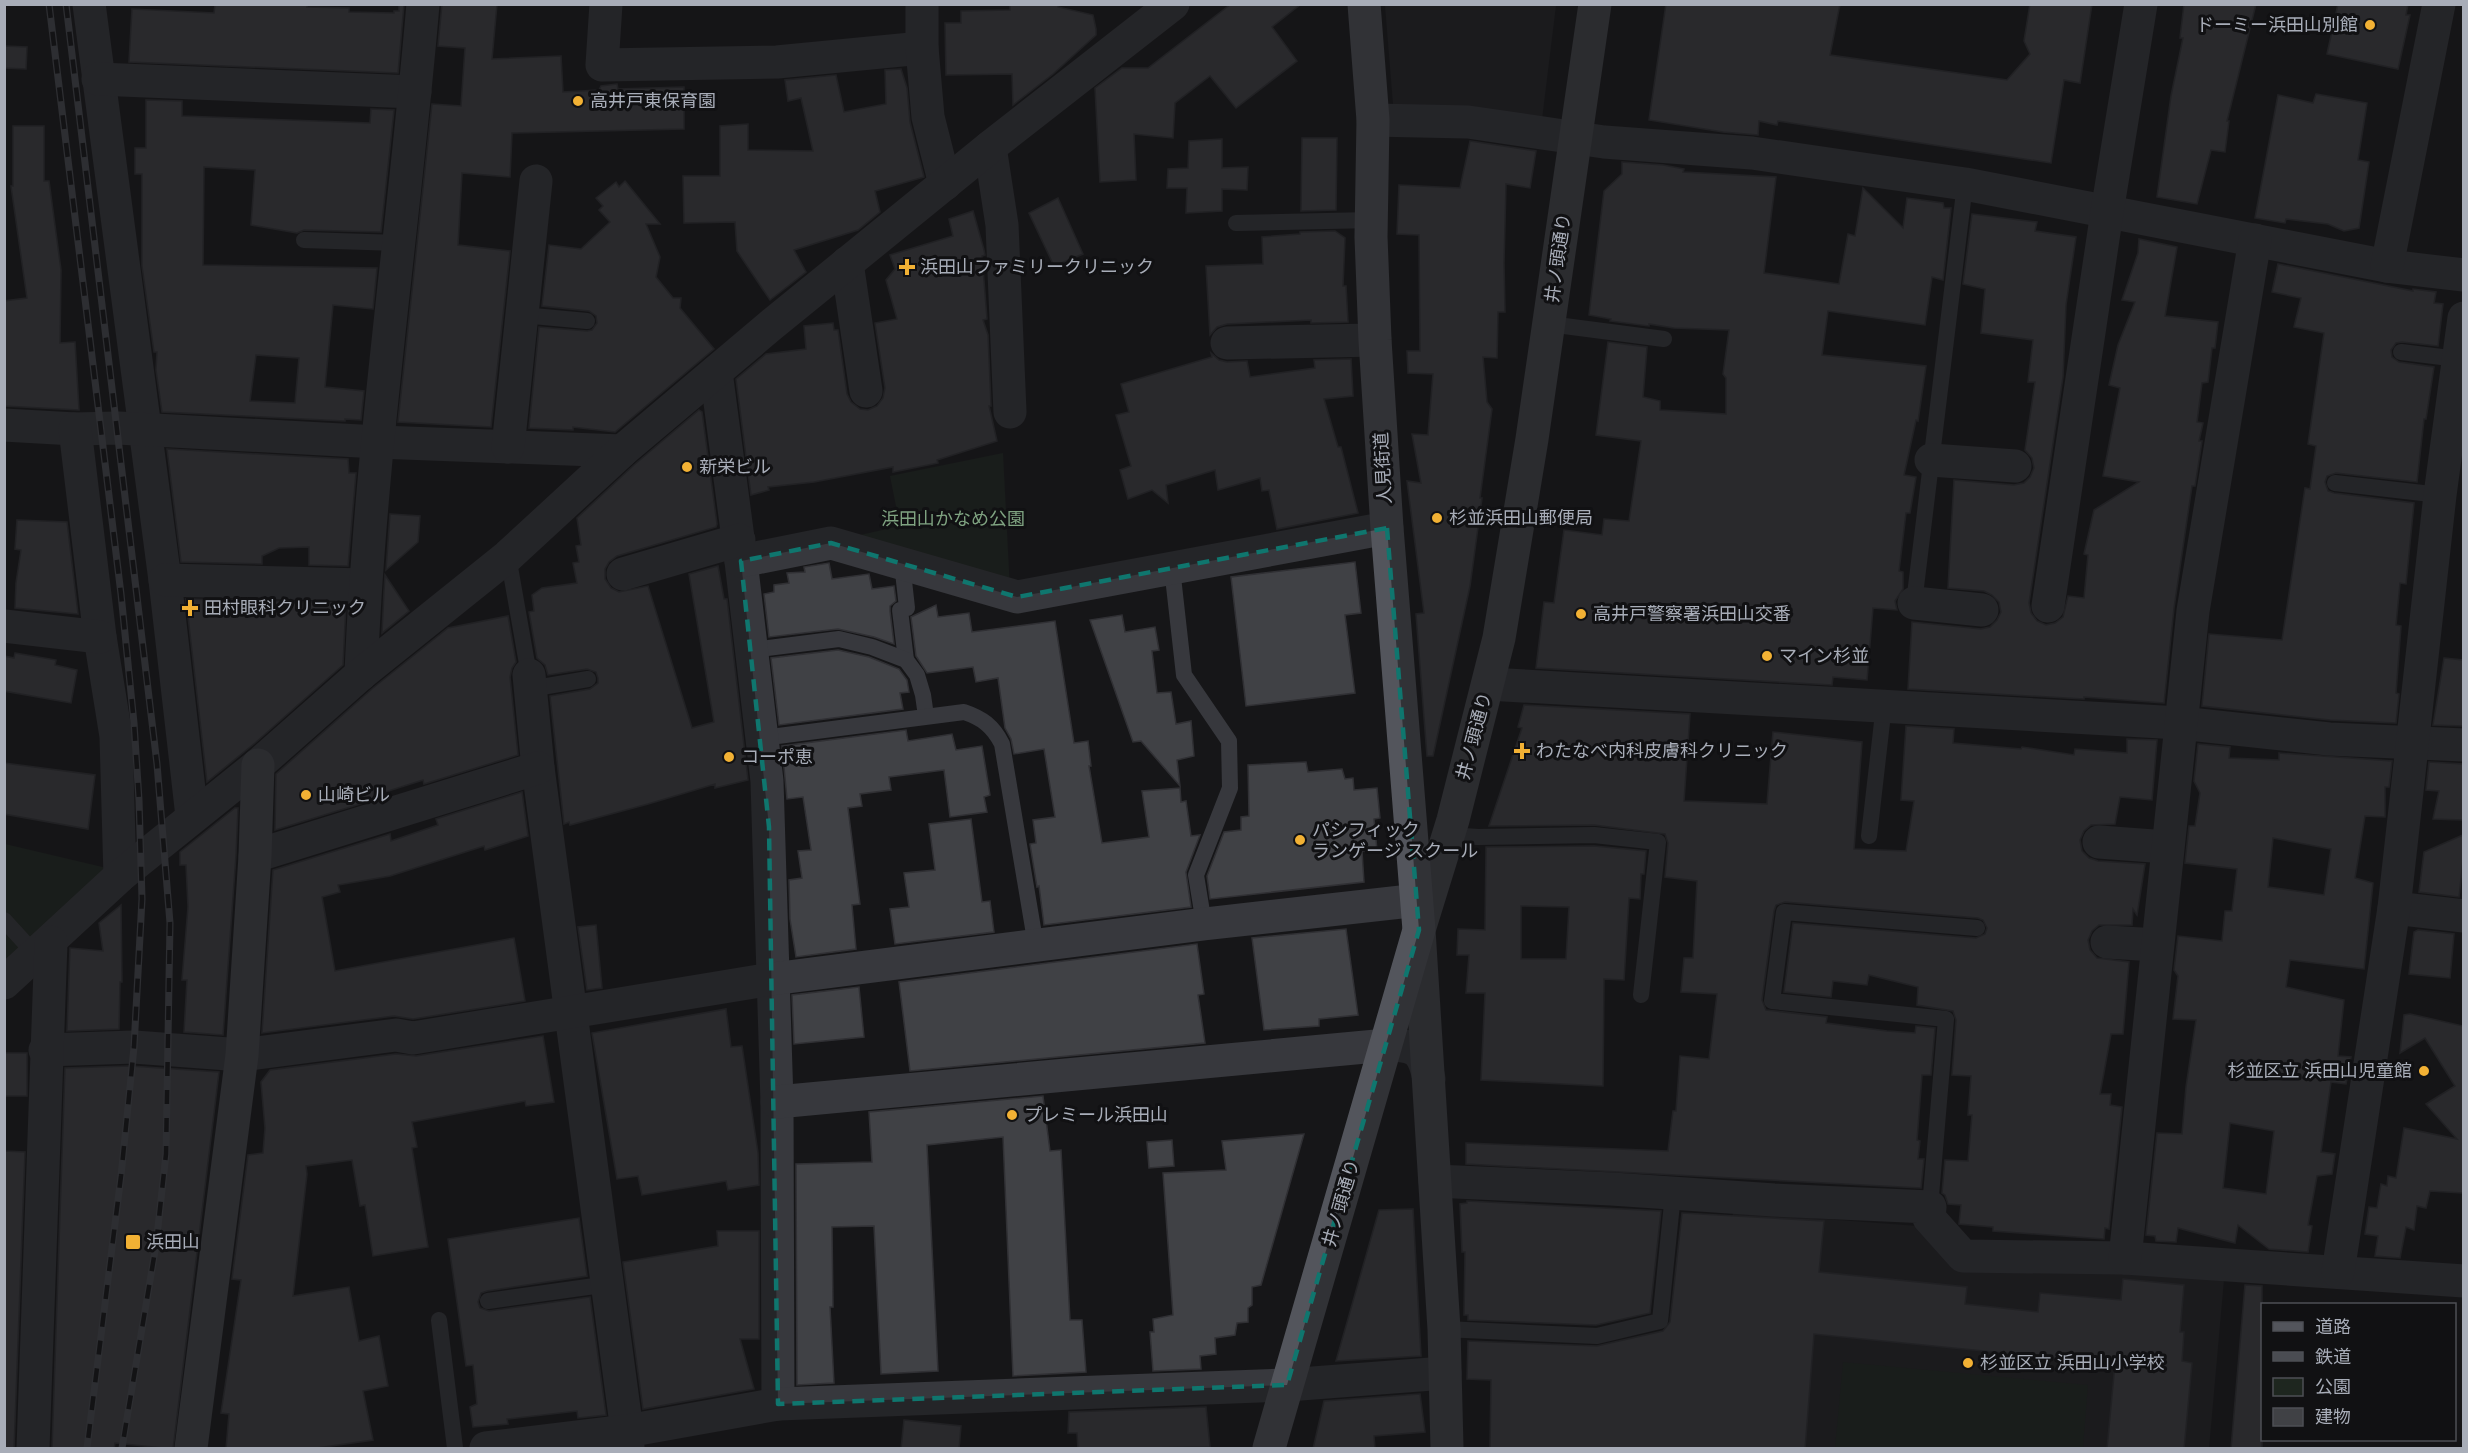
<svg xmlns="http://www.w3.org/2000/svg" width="2468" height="1453" viewBox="0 0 2468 1453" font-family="Raleway,'Noto Sans JP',sans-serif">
<rect width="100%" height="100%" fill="#161618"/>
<!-- built -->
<g fill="#222225">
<path d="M1385 5H1556L1542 119 1394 116Z"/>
<path d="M1733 1212 1917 1226 1951 1265 2224 1279 2209 1448H1713Z"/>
</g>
<!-- green -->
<g fill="#1e261f">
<path d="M1003 453 1010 590 838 540 900 526 890 476Z"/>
<path d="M5 844 111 869 5 966Z"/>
<path d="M1843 1362 2088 1385 2083 1448H1835Z"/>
</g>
<!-- building -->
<g fill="#404145" stroke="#303034" stroke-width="1.5" fill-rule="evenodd">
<path d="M215 4H308L307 7 349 8V12L394 13V11H399V4H404L398 73 129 62 132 9 214 13Z"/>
<path d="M442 4H497L492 59 561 56 563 92 599 90 601 86 617 84 618 89 684 87V129L512 133 510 177 462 173 458 245 510 251 491 427 398 422 432 104 461 106 465 48 438 46Z"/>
<path d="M1010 4H1058V7L1093 15 1096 29V35L1053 74 1013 105 1012 74 946 75 945 23H961V11L1010 10Z"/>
<path d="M1231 4H1301L1272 27 1297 61 1236 108 1210 76 1175 103 1173 138 1134 134 1136 180 1100 182 1095 88 1122 68H1148Z"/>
<path d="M1666 4H1840L1830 55 2007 80 2030 54 2024 41 2030 4H2092L2080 83 2064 80 2051 163 1778 121 1777 125 1759 121 1758 135 1723 132 1649 120Z"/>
<path d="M2184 4H2256L2227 121H2229L2225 152 2211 150 2197 204 2157 197 2171 96 2183 38H2180Z"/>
<path d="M2338 4H2408L2406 15H2410L2398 69 2327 54Z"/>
<path d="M4 46 27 47 26 69 4 68Z"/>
<path d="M901 69 907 88 910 122 924 177 875 191 880 212 858 230 794 250 806 272 770 300 737 251 735 222 684 223 683 176H720V126L748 124V150L813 151 801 98 788 101 785 80 836 75 844 112 886 104 885 70Z"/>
<path d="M2316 94 2367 103 2358 160 2369 162 2359 228 2344 231 2328 224 2286 219 2285 223 2255 218 2278 95 2313 103Z"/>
<path d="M146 100 182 101V116L370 123 371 109 394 110 381 232 304 230 297 233 251 225 255 170 204 167 203 265 377 268 373 309 333 305 325 387 364 391 361 420 345 419V421L162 412 156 370 157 352H154L142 266V174H135V148H146ZM256 355 299 358 295 403 250 401Z"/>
<path d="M13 126H44V181H49L61 270 60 343 75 342 79 410 4 406V301L27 298 11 186H13Z"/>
<path d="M1302 138H1337L1336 210 1301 211Z"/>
<path d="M1222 139V168L1248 167 1247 190 1222 189V211L1186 213 1187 188H1167L1168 169 1188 168 1189 141Z"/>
<path d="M1470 141 1536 151 1530 188 1506 184 1504 263 1505 312H1498L1497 358 1483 357 1487 402 1492 409 1480 498H1482L1470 586 1433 756H1427L1416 614 1424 613 1407 481 1421 483 1412 434 1428 435 1433 374 1408 373 1407 351H1420L1419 235 1397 234 1399 185 1460 188Z"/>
<path d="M1622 162 1663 165 1684 169 1683 172 1776 177 1764 273 1839 284 1848 234 1855 236 1863 188 1903 228 1907 198 1943 203 1944 208H1951L1943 280 1932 277 1925 325 1828 311 1822 355 1926 366 1918 421 1916 420 1904 475 1916 477 1910 513H1906L1899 571 1903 572V589L1895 601 1897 610 1873 608 1867 680 1833 677 1832 685 1536 668 1544 602 1554 603 1564 530 1602 535 1604 519 1629 521 1641 441 1596 435 1608 342 1647 347 1643 397 1660 401V410L1726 414V378L1723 374 1729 330 1674 328 1649 324V326L1610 321 1611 319 1589 315 1604 191 1622 174Z"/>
<path d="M625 181 660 224H646L660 257 656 277 673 298H681L680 308 714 349 615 432 573 427V430L529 428 539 327 587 331 592 330 597 323 596 316 589 311 542 306 549 245 581 249 610 222 599 210 603 206 596 198 616 182 619 187Z"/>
<path d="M1058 198 1083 254 1054 266 1029 213Z"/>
<path d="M973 211 984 250 985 255 982 256 987 319 983 320 988 335 991 406H989L997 441 937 460 938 463 893 472V467L814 482 768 487 769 490 751 495 736 379 766 354 806 349 804 326 833 323 834 330H838L847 394 851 402 860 409 868 410 877 406 883 398 885 388 875 323 897 319 886 280 895 269 890 255 953 236 949 219Z"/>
<path d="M1972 214 2037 222 2035 231 2076 237 2066 305 2063 377 2029 603 2031 613 2037 621 2046 625 2055 623 2063 617 2068 596 2084 598 2088 555 2084 554 2094 510 2139 482 2103 476 2120 388 2109 385 2118 345 2135 302 2122 300 2138 253 2139 239 2177 247 2165 316 2218 322 2215 348H2212L2208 382 2202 383 2197 422 2203 423 2199 441H2202L2195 486H2192L2174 608 2164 703 2084 697V699L1908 689 1912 622 1981 629 1990 627 1997 620 2001 612 1999 602 1992 595 1984 591 1948 588 1954 480 2014 485 2024 483 2030 477 2034 468 2032 458 2025 450 2035 382H2028L2033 340 1981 333 1985 289 1963 284Z"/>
<path d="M1335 231 1345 238 1343 286H1346L1348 322 1311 323V320L1227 324 1217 327 1210 335 1206 266 1263 264 1262 237 1300 234V232Z"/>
<path d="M2278 264 2413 291V289L2436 292 2434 303 2443 304 2438 346 2402 342 2396 343 2391 350 2392 357 2399 362 2434 367 2426 419H2424L2417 482 2336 473 2327 476 2325 482 2328 491 2334 493 2414 503 2406 584 2400 583 2396 625 2401 626 2396 693 2399 694 2396 723 2330 720 2202 706 2209 634 2282 640 2305 488 2310 489 2316 446 2308 444 2324 333 2294 327 2301 298 2272 292Z"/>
<path d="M1211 353 1219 360 1227 362 1247 361 1250 377 1315 368 1314 360 1351 359 1353 396 1324 399 1338 447H1341L1358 513 1277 529 1269 490 1262 491 1260 478 1218 490 1215 470 1166 485 1168 503 1152 490 1128 499 1120 470 1131 466 1116 415 1129 412 1121 384 1212 357Z"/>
<path d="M699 410 702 412 717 524 716 527 617 556 609 562 605 569V579L611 588 619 592 648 586 692 728 714 722 689 574 718 566 724 599H727L748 780 715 788V784L648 804 570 825 569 822 564 824 550 696 590 689 598 683V678L596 672 587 669 548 675 545 665 537 658 529 612 534 611 532 595 542 588 577 583 573 563 579 562 576 546 581 545 577 518 634 465Z"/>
<path d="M167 449 348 459 349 473H356L348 566 309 565V547L279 548 262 556V564L181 562Z"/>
<path d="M390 514 420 516 418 542 386 570Z"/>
<path d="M17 520 67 522 78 614 15 608 16 583 21 550 15 549Z"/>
<path d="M1355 562 1361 613 1345 615 1355 693 1246 706 1231 577Z"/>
<path d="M829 563 832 579 869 574 872 589 894 586 896 601 890 606V611L894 644 874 637 838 629 769 637 764 594 774 592V585L789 583 787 573 805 572 804 567Z"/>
<path d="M385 575 409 611 382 633 384 591Z"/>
<path d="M186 599 346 603 343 665 255 743 207 782Z"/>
<path d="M936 605 938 617 969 613 972 632 1055 621 1074 743 1088 741 1091 766H1089L1102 843 1149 837 1142 791 1180 788 1181 802 1186 801 1191 836 1200 835 1186 872 1191 907 1044 925 1039 886 1037 887 1030 844 1036 843 1033 820 1055 817 1044 749 1014 754 1011 739 1005 728 998 678 976 682 973 667 927 673 916 656 911 617Z"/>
<path d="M1122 615 1125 632 1155 627 1159 650 1152 651 1157 693 1171 692 1176 724 1191 721 1194 756 1177 760 1180 786 1141 741 1133 742 1090 620Z"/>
<path d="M508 616 516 662 512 668 510 677 518 755 424 784 423 780 382 793 383 797 275 830 276 774 373 688 448 628Z"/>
<path d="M838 650 869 657 899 669 907 680 909 692 900 693 903 709 779 725 771 658Z"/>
<path d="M15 653 56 660 55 665 77 670 71 703 4 691V656L14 658Z"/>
<path d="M2444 658 2463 660V726L2433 725Z"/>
<path d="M1524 705 1690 714 1684 801 1767 804 1773 732 1862 742 1854 849 1906 851 1914 801 1901 800 1906 726 1954 729 1953 743 2021 749 2022 747 2074 755 2075 749 2127 753V739L2157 740 2152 800 2120 797 2115 824 2091 825 2084 831 2080 840 2082 851 2089 858 2098 861 2145 864 2137 915 2133 909 2132 925H2099L2092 931 2088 940 2090 950 2097 958 2129 962 2123 1034H2111L2100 1094H2111L2110 1105 2122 1107 2109 1229 2105 1228 2104 1239 1993 1231V1227L1959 1224 1961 1205 1948 1204 1945 1195 1942 1193 1945 1160 1968 1161 1972 1115H1968L1971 1076 1952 1075 1956 1020 1953 1011 1917 1005 1918 987 1869 975 1867 985 1833 981 1831 997 1784 992 1793 923 1976 938 1985 934 1987 928 1983 920 1978 918 1785 902 1776 905 1774 911 1762 1000 1766 1010 1827 1017 1826 1023 1887 1031 1915 1033 1916 1026 1935 1028 1931 1075H1922L1917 1140 1920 1141 1918 1159H1924L1921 1188 1466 1164V1143L1668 1151 1673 1111H1676L1680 1056 1709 1059 1717 994 1681 992 1684 958H1693L1697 881 1665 877 1668 843 1665 834 1594 825 1489 826 1522 728 1518 727Z"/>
<path d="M906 730 908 741 952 734 956 750 982 746 990 795 984 797 987 812 950 817 944 770 889 777 891 790 860 794 862 806 848 808 860 904 852 905 856 949 796 957 790 919 789 880 802 878 798 851 811 850 803 797 787 799 782 746Z"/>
<path d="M2198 744 2230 747 2229 758 2279 760V753L2392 761 2389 787H2385V817L2365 816 2355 878 2373 883 2364 969 2290 960 2286 987 2344 1000 2338 1056 2351 1057 2346 1084 2331 1082 2321 1152 2335 1154 2332 1174 2317 1176 2308 1225 2312 1226 2308 1252 2269 1249 2238 1225 2235 1243 2178 1228 2176 1242 2156 1241 2155 1236 2146 1235 2157 1133 2182 1134 2186 1087 2196 1020 2173 1019 2178 976 2174 970 2178 936 2222 941 2225 911H2232L2237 869 2185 863 2189 826H2195L2200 793 2194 781ZM2273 838 2331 849 2324 895 2268 887ZM2230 1123 2274 1131 2266 1194 2223 1188Z"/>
<path d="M1306 762 1308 772 1342 769 1345 779 1353 778 1354 790 1377 788 1380 818 1374 819 1377 850 1362 851 1364 882 1210 899 1207 876 1224 832 1241 830V817L1249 816 1248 765Z"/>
<path d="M2429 762 2463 764V820L2433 819 2439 791 2426 790Z"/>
<path d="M4 763 95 775 88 829 4 814Z"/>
<path d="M522 792 528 836 485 850 484 846 390 876 338 885 340 892 322 897 335 971 514 938 525 1001 413 1019 394 1016 262 1033 273 870 390 834 391 841 438 825 436 819Z"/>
<path d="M235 808H238L236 855 223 1035 184 1032 187 980H182L188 907 186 865H180V852Z"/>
<path d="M971 819 982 902 990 901 994 932 895 944 890 909 909 907 904 873 935 870 929 824Z"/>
<path d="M2463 835V860L2459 897 2419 892 2424 852Z"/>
<path d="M1594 846 1646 851 1644 874H1641L1640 899 1629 898 1624 980 1604 979 1603 1086 1481 1080 1485 993H1466L1469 955H1457L1458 929 1485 930 1486 847ZM1521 906 1569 907 1566 959H1521Z"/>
<path d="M121 905 122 982H120L119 1029 67 1031 70 948 103 951 99 923Z"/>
<path d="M596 925 602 988 587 990 578 927Z"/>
<path d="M1346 929 1358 1015 1319 1019V1026L1264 1030 1252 938Z"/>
<path d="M2418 930 2454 934 2450 978 2409 974 2414 932Z"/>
<path d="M1197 944 1204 994 1198 995 1205 1043 910 1071 899 982Z"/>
<path d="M859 987 864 1037 794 1044 792 995Z"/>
<path d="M726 1009 731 1047 742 1046 758 1153 759 1185 728 1190 726 1181 642 1195 638 1176 617 1179 592 1033Z"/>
<path d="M2410 1014 2463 1026V1193L2430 1191 2426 1208 2417 1206 2414 1230 2406 1227 2400 1258 2375 1256 2378 1236 2365 1234 2369 1207 2377 1208 2381 1184 2387 1186 2388 1176 2396 1178 2404 1128 2457 1139 2426 1104 2455 1086 2425 1038 2400 1053 2404 1015Z"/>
<path d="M543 1036 554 1102 526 1106 525 1101 412 1122 417 1147 412 1148 428 1247 373 1256 365 1205 360 1206 352 1160 306 1166 307 1174 293 1296 349 1287 359 1341 379 1336 388 1386 363 1391 373 1440 310 1449H226L229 1414 221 1413 241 1280 232 1279 248 1155 263 1153 265 1128 261 1082 270 1070 396 1054 416 1056Z"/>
<rect x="4" y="1053" width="23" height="43"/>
<path d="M130 1066 219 1072 173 1449 115 1443 114 1449H52L65 1068Z"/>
<path d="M1043 1096 1050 1151 1061 1150 1070 1320H1082L1086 1372 1013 1376 1003 1137 927 1145 938 1371 881 1374 874 1226 832 1227 833 1307H830L834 1383 797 1385 796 1164 872 1162 869 1112Z"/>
<path d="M1304 1134 1261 1285 1252 1287V1305L1248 1308V1322L1237 1323 1235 1335 1215 1338 1216 1354 1200 1356 1201 1369 1153 1371 1150 1332H1154L1153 1319 1173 1315 1163 1173 1226 1170 1222 1141Z"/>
<path d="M1172 1140 1174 1166 1149 1168 1147 1142Z"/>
<path d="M4 1151 25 1152 14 1449H4Z"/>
<path d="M1467 1201 1661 1211 1650 1313 1596 1325 1468 1320V1315H1464L1465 1252H1462L1460 1204 1467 1203Z"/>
<path d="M1413 1209 1421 1356 1336 1361 1379 1210Z"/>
<path d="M1682 1213 1824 1221 1819 1272 1967 1287 1965 1304 2038 1312 2040 1293 2121 1300 2123 1279 2184 1285 2180 1332H2184L2182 1361 2192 1363 2184 1449H2107L2115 1364 1814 1334 1805 1449H1490L1491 1380 1467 1379 1468 1341 1597 1346 1663 1331 1670 1322Z"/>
<path d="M579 1218 587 1276 487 1291 481 1293 478 1302 480 1308 489 1311 590 1297 606 1415 578 1418 577 1411 507 1419 508 1424 473 1427 470 1407 477 1404 473 1365 466 1366 448 1239Z"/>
<path d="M717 1231H759V1339H740L754 1389 643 1409 623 1262 718 1246Z"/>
<path d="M2245 1285 2262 1286V1449H2231Z"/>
<path d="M1420 1394 1425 1432 1374 1436 1375 1449H1313L1324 1401Z"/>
<path d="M1206 1407 1210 1447 1078 1449 1077 1433H1068L1069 1412Z"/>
<path d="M904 1420 961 1426 959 1449H901Z"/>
</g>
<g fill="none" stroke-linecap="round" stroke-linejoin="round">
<!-- lane -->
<g stroke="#37383d" stroke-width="16">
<path d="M1236 223 1372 220"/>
<path d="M304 240 399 243"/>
<path d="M522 315 587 321"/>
<path d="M1549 324 1664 339"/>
<path d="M2401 352 2458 359"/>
<path d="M2335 483 2440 495"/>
<path d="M508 556 529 675"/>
<path d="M902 563 907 608 900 610 906 660"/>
<path d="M1172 568 1184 675 1229 741 1230 788 1196 875 1204 924"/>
<path d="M1914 603 1965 184"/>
<path d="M752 650 839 639 872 647 906 660 917 675 923 695 926 716"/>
<path d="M530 689 588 679"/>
<path d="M762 738 964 712C982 718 993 726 1002 744L1036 946"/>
<path d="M1448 835 1478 837 1594 835 1658 842 1641 995"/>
<path d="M1869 836 1884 705"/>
<path d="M4 920 36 955"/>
<path d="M1930 1207 1946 1019 1772 1001 1784 912 1977 928"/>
<path d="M488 1301 609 1284"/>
<path d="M439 1320 455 1448"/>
<path d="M1444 1329 1597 1336 1660 1321 1673 1194"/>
</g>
<!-- street -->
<g stroke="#37383d" stroke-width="33">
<path d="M89 4 165 580 192 816"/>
<path d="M606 4 602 65 777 62 922 48"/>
<path d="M922 4V48L928 117 945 184"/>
<path d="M98 79 415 92"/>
<path d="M1373 120 1468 122 1604 142 1752 153 1965 184 2387 266 2464 275"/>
<path d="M990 147 1002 225 1010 412"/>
<path d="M847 263 866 391"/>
<path d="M2387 266 2439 4"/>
<path d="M1227 343 1375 340"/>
<path d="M716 372 741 561 767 781 777 1102 778 1404"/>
<path d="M4 425 75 429 118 428 378 442 622 451"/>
<path d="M75 429 100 637 116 736 120 876"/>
<path d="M508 447 536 181"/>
<path d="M1931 460 2015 466"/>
<path d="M741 561 831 543 1017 597 1387 528"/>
<path d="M623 574 739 540"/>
<path d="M165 580 364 585"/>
<path d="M1914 603 1982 610"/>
<path d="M2048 606 2107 212 2141 4"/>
<path d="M4 626 100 637"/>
<path d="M361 674C370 450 404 228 423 4"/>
<path d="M529 675 538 768 627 1431 628 1448"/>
<path d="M1488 684 2180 723 2329 739 2464 745"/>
<path d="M2099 842 2167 847"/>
<path d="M255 856 538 768"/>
<path d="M2394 908 2464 916"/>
<path d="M2107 942 2157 945"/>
<path d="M4 983 120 876 258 765 361 674 508 556 622 451 770 326 990 147 1173 4"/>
<path d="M45 1050 134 1047 242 1055 396 1035 413 1038 772 979 1204 924 1419 900"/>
<path d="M777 1102 1387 1045C1416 1045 1423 1050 1429 1079"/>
<path d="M1435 1181 1612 1189 1774 1200 1930 1207 1929 1218 1963 1256 2125 1258 2464 1281"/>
<path d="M2125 1258 2193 611 2255 240"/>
<path d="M2338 1272 2394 908 2440 495 2464 318"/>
<path d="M33 1448 51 942"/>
<path d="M486 1448 627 1431 778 1404 1287 1385 1445 1373"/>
</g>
<!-- secondary -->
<g stroke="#45474d" stroke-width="33">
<path d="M191 1448 242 1055 255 856 258 765"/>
<path d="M1447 1448 1444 1329 1419 930 1453 820 1499 638 1532 439 1595 4"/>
</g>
<!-- primary -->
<path stroke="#53555c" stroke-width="33" d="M1269 1448 1419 930 1387 528 1375 340 1371 237 1373 120 1364 4"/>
<!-- rail casing -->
<g stroke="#4a4c52" stroke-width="7">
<g id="rail">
<path d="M49 4 121 594 134 723 139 800 142 899 134 1047 121 1176 87 1448"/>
<path d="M66 4 157 764 170 923 166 1154 156 1245 122 1448"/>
</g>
</g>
<!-- rail -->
<use href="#rail" stroke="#111113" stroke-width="4.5" stroke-dasharray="14" stroke-linecap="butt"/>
</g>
<!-- marked area -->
<path d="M0 0H2468V1453H0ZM1387 528 1419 930 1287 1385 778 1404 769 827 741 561 831 543 1017 597Z" fill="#161618" fill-opacity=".55" fill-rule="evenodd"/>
<path fill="none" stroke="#0f766e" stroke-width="4.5" stroke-dasharray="12 8" stroke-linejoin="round" d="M1387 528 1419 930 1287 1385 778 1404 769 827 741 561 831 543 1017 597Z"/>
<!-- markers -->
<g fill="#f2b134" stroke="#111113" stroke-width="2">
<circle cx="2370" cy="25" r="6"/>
<circle cx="578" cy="101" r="6"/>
<path d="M904 258h6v6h6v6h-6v6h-6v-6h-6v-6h6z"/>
<circle cx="687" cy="467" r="6"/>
<circle cx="1437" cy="518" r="6"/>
<path d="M187 599h6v6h6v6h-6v6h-6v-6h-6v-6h6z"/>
<circle cx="1581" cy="614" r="6"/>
<circle cx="1767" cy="656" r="6"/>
<path d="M1519 742h6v6h6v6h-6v6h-6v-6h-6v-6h6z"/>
<circle cx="729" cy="757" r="6"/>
<circle cx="306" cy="795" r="6"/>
<circle cx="1300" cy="840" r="6"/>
<circle cx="2424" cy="1071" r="6"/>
<circle cx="1012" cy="1115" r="6"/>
<rect x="125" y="1234" width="16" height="16" rx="3"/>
<circle cx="1968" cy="1363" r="6"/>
</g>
<g text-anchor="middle" stroke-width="6" stroke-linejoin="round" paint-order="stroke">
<!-- poi labels -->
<g font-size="18" fill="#a8adb8" stroke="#111113" text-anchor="start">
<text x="2358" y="31" text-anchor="end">ドーミー浜田山別館</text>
<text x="590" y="107">高井戸東保育園</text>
<text x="920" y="273">浜田山ファミリークリニック</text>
<text x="699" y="473">新栄ビル</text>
<text x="1449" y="524">杉並浜田山郵便局</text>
<text x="204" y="614">田村眼科クリニック</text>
<text x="1593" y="620">高井戸警察署浜田山交番</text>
<text x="1779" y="662">マイン杉並</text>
<text x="1536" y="757">わたなべ内科皮膚科クリニック</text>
<text x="741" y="763">コーポ恵</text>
<text x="318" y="801">山崎ビル</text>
<text x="1312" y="836">パシフィック<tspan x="1312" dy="21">ランゲージ スクール</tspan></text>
<text x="2412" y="1077" text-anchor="end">杉並区立 浜田山児童館</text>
<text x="1024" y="1121">プレミール浜田山</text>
<text x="146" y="1248">浜田山</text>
<text x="1980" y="1369">杉並区立 浜田山小学校</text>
</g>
<!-- street labels -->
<g font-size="18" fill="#a8adb8" stroke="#111113">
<text transform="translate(1558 258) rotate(-82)" y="6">井ノ頭通り</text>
<text transform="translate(1383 468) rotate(-93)" y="6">人見街道</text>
<text transform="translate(1474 736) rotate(-75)" y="6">井ノ頭通り</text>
<text transform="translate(1341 1203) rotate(-74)" y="6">井ノ頭通り</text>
</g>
<!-- park labels -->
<g font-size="18" fill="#7fa381" stroke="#111113">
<text x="953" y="525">浜田山かなめ公園</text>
</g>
</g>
<!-- border -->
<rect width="2468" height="1453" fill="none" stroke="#a8adb8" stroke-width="12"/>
<!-- legend -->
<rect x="2261" y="1303" width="195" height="138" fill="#111113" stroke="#4d4f55" stroke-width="1.5"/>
<rect x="2273" y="1322" width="30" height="9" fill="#53555c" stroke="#4d4f55" stroke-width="1.5"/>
<text x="2315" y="1333" font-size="18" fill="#a8adb8">道路</text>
<rect x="2273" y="1352" width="30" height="9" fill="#4a4c52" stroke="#4d4f55" stroke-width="1.5"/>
<text x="2315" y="1363" font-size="18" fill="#a8adb8">鉄道</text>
<rect x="2273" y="1378" width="30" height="18" fill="#1e261f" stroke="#4d4f55" stroke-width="1.5"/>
<text x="2315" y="1393" font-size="18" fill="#a8adb8">公園</text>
<rect x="2273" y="1408" width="30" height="18" fill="#404145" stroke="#4d4f55" stroke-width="1.5"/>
<text x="2315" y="1423" font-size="18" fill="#a8adb8">建物</text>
</svg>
